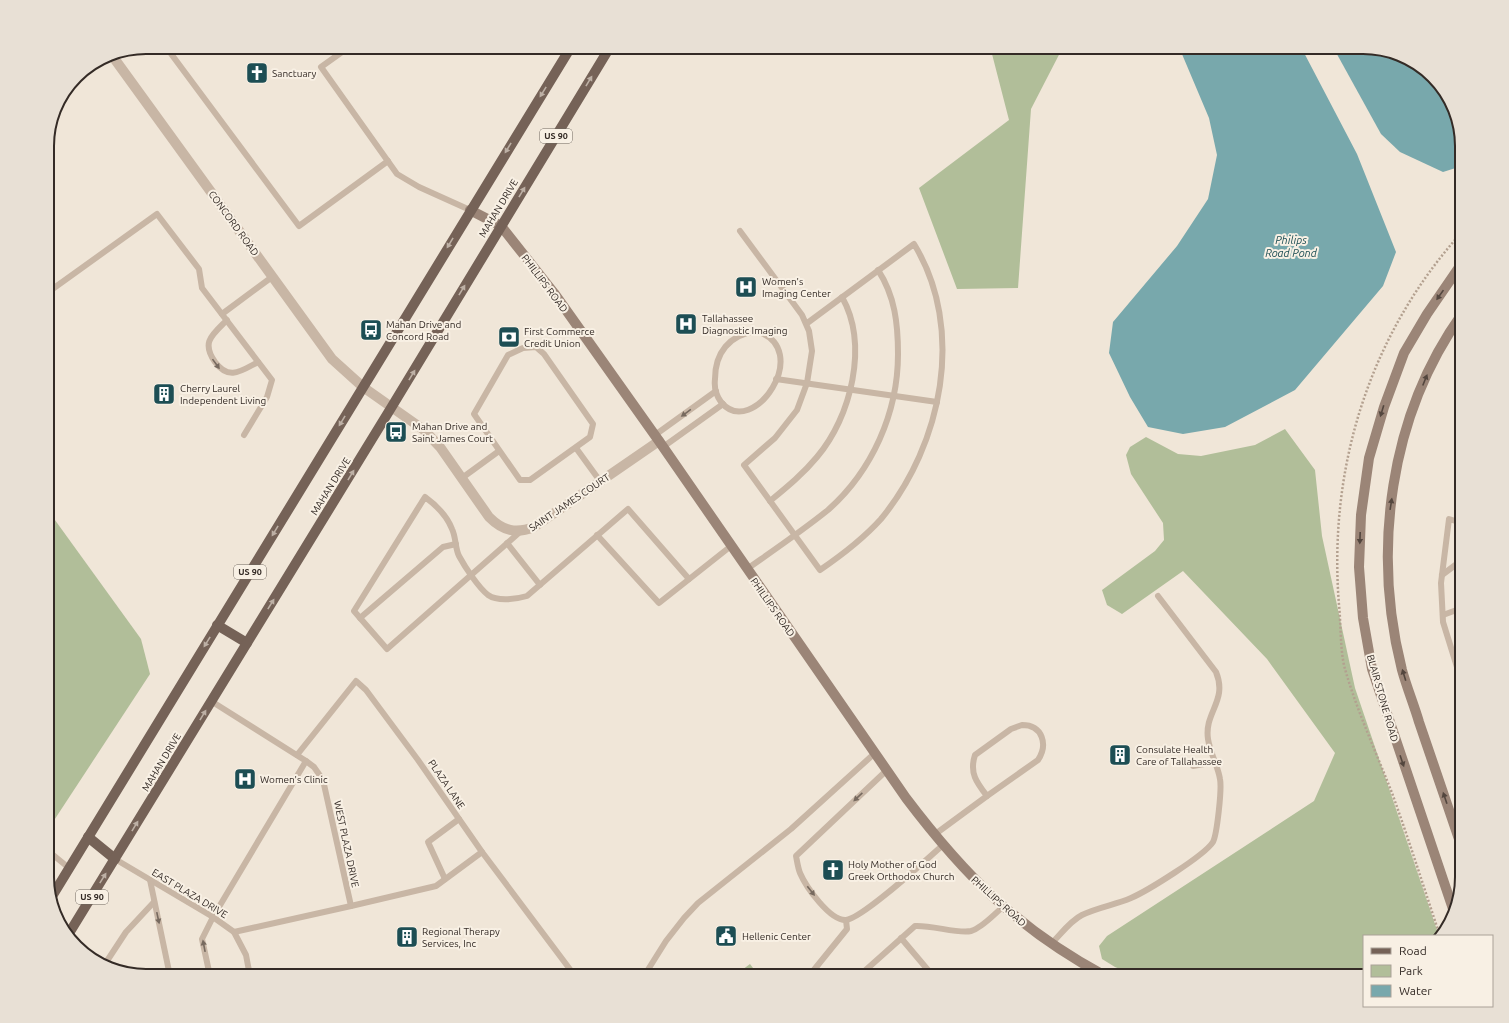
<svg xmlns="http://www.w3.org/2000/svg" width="1509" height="1023" viewBox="0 0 1509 1023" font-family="Ubuntu,sans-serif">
<rect width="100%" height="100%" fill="#f0e6d8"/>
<!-- green -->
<g fill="#b1be99">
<path d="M985 47H1063L1031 109 1018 288 957 289 919 188 1009 120 992 54Z"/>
<path d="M1285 429 1315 470 1322 536 1355 688 1439 936H1364V976H1137L1115 967 1102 959 1099 946 1107 936 1314 801 1335 753 1267 659 1183 571 1122 614 1107 605 1102 590 1155 551 1164 540 1163 523 1131 474 1126 455 1130 447 1146 437 1178 454 1201 456 1255 445Z"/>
<path d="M47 509 141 639 150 674 49 828 47 827Z"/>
<path d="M750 964 759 976H734Z"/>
</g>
<!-- water -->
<g fill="#78a8ac">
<path d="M1179 47H1301L1357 154 1396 252 1383 286 1295 390 1225 427 1183 434 1148 427 1130 397 1109 353 1113 322 1177 246 1208 199 1217 155 1209 118Z"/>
<path d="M1333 47H1363L1418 64 1449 96 1462 145V166L1443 172 1400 152 1381 134Z"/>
</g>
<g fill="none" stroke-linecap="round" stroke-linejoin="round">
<!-- path -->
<path stroke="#b3a08f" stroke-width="2.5" stroke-dasharray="2 2" stroke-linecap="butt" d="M1440 936C1424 888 1409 840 1392 793 1376 752 1357 711 1345 669 1340 652 1341 623 1339 605 1328 468 1369 335 1462 232"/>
<!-- lane -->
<g stroke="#c8b6a5" stroke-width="6">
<path d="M166 47 299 226 388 161"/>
<path d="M349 47 321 67 397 174 419 187 470 210"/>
<path d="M740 231 802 315 809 331 812 351 807 383 797 410 775 438 744 465 820 570C842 555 863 539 881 519 942 445 966 329 914 244L806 324"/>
<path d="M47 293 157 214 199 269 202 288 272 380 267 397 244 435"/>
<path d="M222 314 272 277"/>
<path d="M227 320C212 335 201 342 215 362 229 381 241 371 258 362"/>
<path d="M756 331C815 348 753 441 721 402 716 395 714 387 715 379 715 353 729 335 756 331Z"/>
<path d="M536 347 544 354 593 424 590 437 530 480H520L474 414 508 355 523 348Z"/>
<path d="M776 379 937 402"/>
<path d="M655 435 716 391"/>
<path d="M663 447 723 404"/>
<path d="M576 448 600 481"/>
<path d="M462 478 499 451"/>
<path d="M770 501C787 487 803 474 817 457 851 417 869 345 842 297"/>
<path d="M1462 523 1449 519 1441 583 1443 622 1462 683"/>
<path d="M521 531 387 649 354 611 425 497C436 505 447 516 452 529 456 537 455 548 459 556 465 567 478 587 488 595 498 602 517 599 527 596L628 509 689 579"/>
<path d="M597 535 659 603 731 546"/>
<path d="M507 543 540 585"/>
<path d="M747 569C774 550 802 531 828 510 872 471 898 413 898 354 898 324 895 296 878 270"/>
<path d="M1442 575 1462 560"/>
<path d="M1443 615 1462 608"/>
<path d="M360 618 443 547 456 544"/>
<path d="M211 701 306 761 314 767 323 780 351 906 234 932"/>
<path d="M1022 725C1043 725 1048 745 1038 760L987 796C977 783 969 773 975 755L1011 729Z"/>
<path d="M297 755 356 681 366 690 418 760 482 852 575 976"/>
<path d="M1193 766 1215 762"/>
<path d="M887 770 796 856C797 861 798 868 800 873 806 887 830 921 846 920 863 918 927 859 943 845"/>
<path d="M934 835 987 796"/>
<path d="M47 850 69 868"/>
<path d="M115 859 213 917 234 932 246 955 250 976"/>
<path d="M445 879 428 842 459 819"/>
<path d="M150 880 170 976"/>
<path d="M351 906 436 886 482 852"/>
<path d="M901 938 933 976"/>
<path d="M1051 944C1061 934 1070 921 1082 915 1098 907 1115 905 1131 898 1147 891 1204 856 1213 842 1217 834 1222 789 1220 779 1218 766 1210 753 1208 739 1204 712 1228 701 1216 672L1158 596"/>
<path d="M105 964 126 932 154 902"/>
<path d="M210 976 202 939 213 917 306 761"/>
<path d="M644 976 666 941 684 918 698 903 791 829 875 753"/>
<path d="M809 976 847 929 846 920"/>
<path d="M859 976 915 926C932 925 958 934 971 931 982 928 994 914 1003 907"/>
</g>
<!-- street -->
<path stroke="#c8b6a5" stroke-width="10" d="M111 54 332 359 363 387 424 430 440 447 489 517C503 531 516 534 534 527L659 441"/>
<!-- secondary -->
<g stroke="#9b8577" stroke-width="10">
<path d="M470 210 501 226 554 293 659 441 906 798C965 876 1018 929 1105 976"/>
<path d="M1462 314C1389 416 1372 551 1402 670 1407 688 1414 705 1419 722 1433 764 1448 806 1462 848"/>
<path d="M1453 909 1372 669 1363 618 1359 567 1361 515 1369 458 1384 407 1404 353 1427 314 1462 263"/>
</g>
<!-- primary -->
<g stroke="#756257" stroke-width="10">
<path d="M217 625 247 643"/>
<path d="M88 837 115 859"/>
<path d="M51 898 571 47"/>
<path d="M68 935 391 408 610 47"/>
</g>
</g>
<!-- one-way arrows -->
<defs><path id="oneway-solid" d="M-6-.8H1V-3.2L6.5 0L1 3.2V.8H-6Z"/></defs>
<g fill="#bdb0a5">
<use href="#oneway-solid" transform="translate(589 81) rotate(-59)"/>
<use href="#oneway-solid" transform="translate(543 92) rotate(122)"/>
<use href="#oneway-solid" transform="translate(508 148) rotate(121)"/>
<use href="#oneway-solid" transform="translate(522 192) rotate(-59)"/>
<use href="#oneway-solid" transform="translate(450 243) rotate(121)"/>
<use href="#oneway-solid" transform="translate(462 290) rotate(-59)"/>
<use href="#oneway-solid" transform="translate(412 375) rotate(-59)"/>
<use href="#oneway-solid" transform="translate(342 421) rotate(121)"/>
<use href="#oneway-solid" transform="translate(351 475) rotate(-59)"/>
<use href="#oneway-solid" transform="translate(275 531) rotate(121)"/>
<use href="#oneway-solid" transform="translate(271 604) rotate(-58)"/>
<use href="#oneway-solid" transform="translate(207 642) rotate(122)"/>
<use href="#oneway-solid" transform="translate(203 715) rotate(-59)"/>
<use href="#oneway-solid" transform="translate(135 826) rotate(-59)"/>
<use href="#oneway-solid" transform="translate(103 878) rotate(-58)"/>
</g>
<g fill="#53463e">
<use href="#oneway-solid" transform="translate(1440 295) rotate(125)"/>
<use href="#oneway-solid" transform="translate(1425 380) rotate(-68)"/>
<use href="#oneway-solid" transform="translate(1382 411) rotate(107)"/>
<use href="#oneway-solid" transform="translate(1391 504) rotate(-81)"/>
<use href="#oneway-solid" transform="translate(1360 538) rotate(92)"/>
<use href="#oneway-solid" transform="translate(1404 675) rotate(-107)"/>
<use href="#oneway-solid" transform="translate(1402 761) rotate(71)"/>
<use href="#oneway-solid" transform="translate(1445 798) rotate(-109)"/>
</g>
<g fill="#776a5f">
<use href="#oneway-solid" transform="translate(216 364) rotate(54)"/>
<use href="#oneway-solid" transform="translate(686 413) rotate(144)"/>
<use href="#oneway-solid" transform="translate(858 797) rotate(137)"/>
<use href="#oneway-solid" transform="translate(811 891) rotate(52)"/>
<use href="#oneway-solid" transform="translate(158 918) rotate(78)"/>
<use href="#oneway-solid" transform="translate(204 946) rotate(-101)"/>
</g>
<!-- icons -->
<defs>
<g id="church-square" transform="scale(1.15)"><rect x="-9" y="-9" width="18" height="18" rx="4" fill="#1d4e54" stroke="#f8f0e4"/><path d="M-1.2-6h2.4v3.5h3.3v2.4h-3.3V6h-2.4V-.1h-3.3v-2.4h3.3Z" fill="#fff"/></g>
<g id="hospital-square" transform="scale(1.15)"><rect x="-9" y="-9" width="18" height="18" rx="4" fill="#1d4e54" stroke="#f8f0e4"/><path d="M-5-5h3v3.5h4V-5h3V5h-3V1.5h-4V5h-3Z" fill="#fff"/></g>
<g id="bus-square" transform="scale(1.15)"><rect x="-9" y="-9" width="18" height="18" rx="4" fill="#1d4e54" stroke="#f8f0e4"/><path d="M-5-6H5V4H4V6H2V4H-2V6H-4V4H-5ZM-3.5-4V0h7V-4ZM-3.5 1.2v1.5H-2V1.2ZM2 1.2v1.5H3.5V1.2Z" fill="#fff"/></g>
<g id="bank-square" transform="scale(1.15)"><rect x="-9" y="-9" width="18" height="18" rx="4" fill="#1d4e54" stroke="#f8f0e4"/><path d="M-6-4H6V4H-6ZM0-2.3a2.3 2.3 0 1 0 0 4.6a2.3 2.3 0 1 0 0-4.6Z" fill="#fff"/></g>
<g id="building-square" transform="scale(1.15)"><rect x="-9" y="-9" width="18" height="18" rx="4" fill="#1d4e54" stroke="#f8f0e4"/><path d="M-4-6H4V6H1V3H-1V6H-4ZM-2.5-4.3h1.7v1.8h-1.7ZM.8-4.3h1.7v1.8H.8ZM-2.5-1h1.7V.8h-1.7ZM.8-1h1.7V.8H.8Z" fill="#fff"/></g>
<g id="civic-square" transform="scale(1.15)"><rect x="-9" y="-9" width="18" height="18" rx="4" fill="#1d4e54" stroke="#f8f0e4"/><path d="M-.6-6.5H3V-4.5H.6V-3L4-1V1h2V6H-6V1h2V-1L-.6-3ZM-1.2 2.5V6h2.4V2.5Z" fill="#fff"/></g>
</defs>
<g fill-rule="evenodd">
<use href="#church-square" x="257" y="73"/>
<use href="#hospital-square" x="746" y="287"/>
<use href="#hospital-square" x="686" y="324"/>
<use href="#bus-square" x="371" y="330"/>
<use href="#bank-square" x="509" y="337"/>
<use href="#building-square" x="164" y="394"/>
<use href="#bus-square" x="396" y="432"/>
<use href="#building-square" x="1120" y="755"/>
<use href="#hospital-square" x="245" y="779"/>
<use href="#church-square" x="833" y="870"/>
<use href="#civic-square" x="726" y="936"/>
<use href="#building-square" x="407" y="937"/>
</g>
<g text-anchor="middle" stroke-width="4" stroke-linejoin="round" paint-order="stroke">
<!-- shield labels -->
<g fill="#f8f0e4" stroke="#6f665f" stroke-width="1">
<rect x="540" y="129" width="32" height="14" rx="3"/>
<rect x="234" y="565" width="32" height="14" rx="3"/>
<rect x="76" y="890" width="32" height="14" rx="3"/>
</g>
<g font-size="9" font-weight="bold" fill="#342b26">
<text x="556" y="139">US 90</text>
<text x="250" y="575">US 90</text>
<text x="92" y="900">US 90</text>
</g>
<!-- poi labels -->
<g font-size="10" fill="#342b26" stroke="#f8f0e4" text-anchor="start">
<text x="272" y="77">Sanctuary</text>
<text x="762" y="285">Women's<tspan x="762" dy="12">Imaging Center</tspan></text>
<text x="702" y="322">Tallahassee<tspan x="702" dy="12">Diagnostic Imaging</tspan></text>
<text x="386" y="328">Mahan Drive and<tspan x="386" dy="12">Concord Road</tspan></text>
<text x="524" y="335">First Commerce<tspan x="524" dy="12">Credit Union</tspan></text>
<text x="180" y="392">Cherry Laurel<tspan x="180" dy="12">Independent Living</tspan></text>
<text x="412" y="430">Mahan Drive and<tspan x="412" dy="12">Saint James Court</tspan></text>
<text x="1136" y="753">Consulate Health<tspan x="1136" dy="12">Care of Tallahassee</tspan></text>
<text x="260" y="783">Women's Clinic</text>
<text x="848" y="868">Holy Mother of God<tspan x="848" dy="12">Greek Orthodox Church</tspan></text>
<text x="422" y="935">Regional Therapy<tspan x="422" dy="12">Services, Inc</tspan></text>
<text x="742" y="940">Hellenic Center</text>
</g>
<!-- street labels -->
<g font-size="10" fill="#342b26" stroke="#f8f0e4">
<text transform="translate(498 208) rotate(-59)" y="4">MAHAN DRIVE</text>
<text transform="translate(234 223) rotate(54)" y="4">CONCORD ROAD</text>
<text transform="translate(545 283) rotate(53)" y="4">PHILLIPS ROAD</text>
<text transform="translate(330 486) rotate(-58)" y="4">MAHAN DRIVE</text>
<text transform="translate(569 502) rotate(-34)" y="4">SAINT JAMES COURT</text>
<text transform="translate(773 607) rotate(55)" y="4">PHILLIPS ROAD</text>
<text transform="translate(1383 698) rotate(74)" y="4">BLAIR STONE ROAD</text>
<text transform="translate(161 762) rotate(-59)" y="4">MAHAN DRIVE</text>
<text transform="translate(447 784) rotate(56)" y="4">PLAZA LANE</text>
<text transform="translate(347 844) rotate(78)" y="4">WEST PLAZA DRIVE</text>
<text transform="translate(190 893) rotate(31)" y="4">EAST PLAZA DRIVE</text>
<text transform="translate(999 901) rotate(42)" y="4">PHILLIPS ROAD</text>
</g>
<!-- water labels -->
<g font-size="11" font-style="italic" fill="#1d4e54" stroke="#f8f0e4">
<text x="1291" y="244">Philips<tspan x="1291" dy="13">Road Pond</tspan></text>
</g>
</g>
<!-- crop -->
<path d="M0 0H1509V1023H0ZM146 54H1363A92 92 0 0 1 1455 146V877A92 92 0 0 1 1363 969H146A92 92 0 0 1 54 877V146A92 92 0 0 1 146 54Z" fill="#e8e0d5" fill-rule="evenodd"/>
<path fill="none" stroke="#342b26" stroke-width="2" d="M146 54H1363A92 92 0 0 1 1455 146V877A92 92 0 0 1 1363 969H146A92 92 0 0 1 54 877V146A92 92 0 0 1 146 54Z"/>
<!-- legend -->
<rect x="1363" y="935" width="130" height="72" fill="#f8f0e4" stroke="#aaa198"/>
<rect x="1371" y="948" width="20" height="6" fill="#756257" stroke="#aaa198"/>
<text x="1399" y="955" font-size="12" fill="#342b26">Road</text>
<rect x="1371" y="965" width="20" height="12" fill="#b1be99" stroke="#aaa198"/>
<text x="1399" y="975" font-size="12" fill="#342b26">Park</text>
<rect x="1371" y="985" width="20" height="12" fill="#78a8ac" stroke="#aaa198"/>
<text x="1399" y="995" font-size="12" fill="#342b26">Water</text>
</svg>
